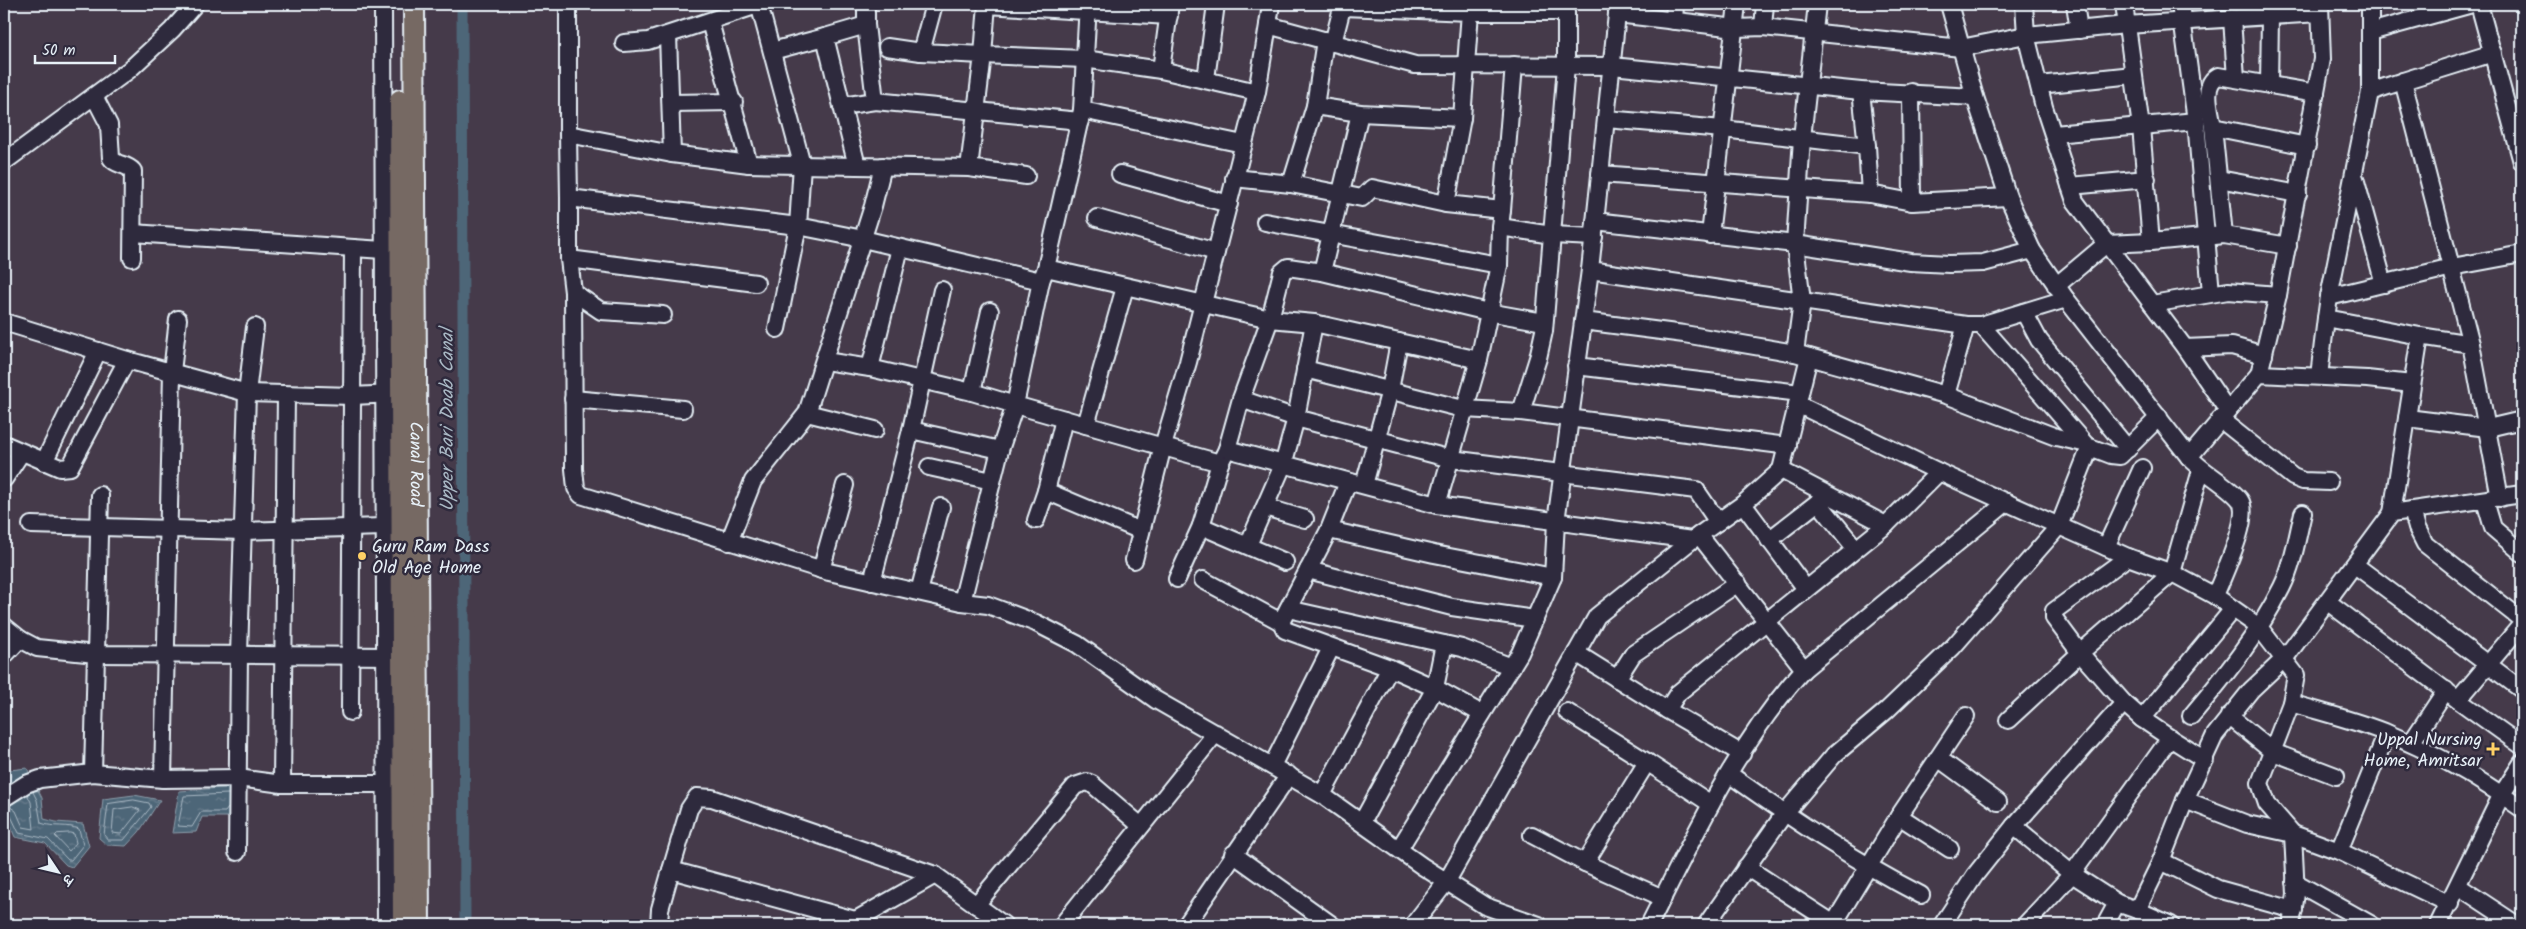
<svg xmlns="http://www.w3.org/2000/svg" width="2526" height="929" viewBox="0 0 2526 929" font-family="Kalam,'Playpen Sans Deva',sans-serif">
<defs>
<pattern id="water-ripples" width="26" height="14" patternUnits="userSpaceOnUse" patternTransform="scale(1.25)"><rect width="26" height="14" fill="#4e6678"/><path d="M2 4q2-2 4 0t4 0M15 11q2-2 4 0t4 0" fill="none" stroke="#687c8c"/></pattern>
</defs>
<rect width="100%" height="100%" fill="#453a4a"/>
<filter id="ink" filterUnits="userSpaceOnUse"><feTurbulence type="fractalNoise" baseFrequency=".02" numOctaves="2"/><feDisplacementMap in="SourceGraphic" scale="10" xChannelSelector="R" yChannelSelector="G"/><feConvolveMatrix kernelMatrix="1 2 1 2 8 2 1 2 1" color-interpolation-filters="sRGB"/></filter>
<g filter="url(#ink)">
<!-- water -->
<g fill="url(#water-ripples)" stroke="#8c9eab">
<path d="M27 768 42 798 44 819 56 822 83 824 89 846 72 867 66 865 45 843 15 837C6 817 0 790 10 770Z"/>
<path d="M234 787 233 809 229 817H202L196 832 172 833 179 791Z"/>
<path d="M134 795 160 800 139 832 126 846 107 845 99 838 103 799Z"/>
</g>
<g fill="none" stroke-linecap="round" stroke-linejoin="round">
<!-- shore -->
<g stroke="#aab9c5" stroke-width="1">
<path d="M134 800 149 803 151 807 124 840H108L104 835 108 804Z"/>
<path d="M9 806 16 811 23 827 34 829 31 802 27 794"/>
<path d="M133 807 140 810 121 834 112 833 114 810Z"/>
<path d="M228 808 225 812H201L192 827 178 826 184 796 228 794"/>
<path d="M4 811 10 814 19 833 48 839 68 860H71L83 845 79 829C67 824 54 828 41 823L37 800 33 792"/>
<path d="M70 833 74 834 76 843 69 851 55 836 57 834Z"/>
</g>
<!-- canal -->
<path stroke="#4e6678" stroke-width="11" d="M462 4 465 925"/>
<!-- minor casing -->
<g stroke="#e8f1f8" stroke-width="20">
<g id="minor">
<path d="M383 4 386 925"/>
<path d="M568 4V134L672 154"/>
<path d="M759 4 802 164 798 226 777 329"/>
<path d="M866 4V25L875 101"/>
<path d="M934 4 921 52 983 55 969 168 1026 176"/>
<path d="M987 4 983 55 1084 59 1161 70 1257 92 1268 25 1415 65 1612 66 1861 91 1975 97"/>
<path d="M1088 4 1082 110 1046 268 1041 281 1015 405 1220 463 1227 449 1437 505 1692 540 1743 504 1781 470 1886 525 1939 472 2128 557 2172 573 2215 596"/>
<path d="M1472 4 1470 12H1566V66L1544 331 1538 358 1521 412"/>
<path d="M1617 4V14L1736 28 1763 27 1961 48 2026 35 2126 25 2320 13"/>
<path d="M1949 4 1975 97 2008 197 2032 250 2066 299 2189 457C2204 473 2228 485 2240 500 2252 517 2222 577 2215 596L2259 627 2296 675 2291 703 2260 783 2267 804 2293 834 2296 894 2291 925"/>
<path d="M2024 4 2026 35 2044 107 2075 201 2152 304 2228 291 2278 295"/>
<path d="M2075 4 2079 30"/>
<path d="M2180 4 2196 121 2211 293"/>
<path d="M2370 4V92L2329 297 2452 267 2522 254"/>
<path d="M2479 4 2522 162"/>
<path d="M987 5 1169 16"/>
<path d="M1343 7 1470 12 1462 118 1446 204 1502 210 1500 227 1552 235 1594 237"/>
<path d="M1617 14 1590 270 1966 325H1981L2066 299"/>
<path d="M2232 18 2236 79"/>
<path d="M1674 21 1675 4"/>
<path d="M710 22 749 164"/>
<path d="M1268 25 1271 4"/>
<path d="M1763 27 1765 4"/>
<path d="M2370 32 2472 4"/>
<path d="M668 35 672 154 749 164 857 166"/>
<path d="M1325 40 1315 106 1360 113 1462 118"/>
<path d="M624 43 648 41 761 4"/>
<path d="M1333 43 1343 4"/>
<path d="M887 47 921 52"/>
<path d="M772 51 825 37"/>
<path d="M1161 70 1170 4"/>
<path d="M1206 79 1216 4"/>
<path d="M2403 81 2493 53"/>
<path d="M2039 85 2133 75"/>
<path d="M2269 85 2270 17"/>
<path d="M1861 91 1867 146"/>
<path d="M1911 92 1912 202"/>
<path d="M2370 92 2403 81 2471 344 2500 498"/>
<path d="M94 96 109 125 111 158C116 166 126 163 133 171L132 258"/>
<path d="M671 103 734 102"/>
<path d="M842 106 825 37 866 25"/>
<path d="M1082 110 1243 144"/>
<path d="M1606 119 1723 129 1867 146 1870 194"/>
<path d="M2213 127 2224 235"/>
<path d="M568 134 569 198 798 226 863 239 1041 281"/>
<path d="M2054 134 2196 121"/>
<path d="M2307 146 2213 127C2211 112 2201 85 2218 76L2316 93"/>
<path d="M4 162 129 70 172 30 195 4"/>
<path d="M969 168 857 166 842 106 875 101 1080 121"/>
<path d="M1120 174 1229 204"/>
<path d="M1600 174 1870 194 1912 202 2008 197"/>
<path d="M1234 178 1291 184 1362 198 1372 188 1446 204"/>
<path d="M2355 178 2384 284"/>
<path d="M2219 179 2298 194"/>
<path d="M1291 184 1315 106"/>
<path d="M2070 186 2147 179"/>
<path d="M569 198V259L756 283"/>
<path d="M1502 210 1514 65"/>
<path d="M1097 218 1216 252"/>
<path d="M1595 221 1795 244 1911 262 1949 264 1983 263 2032 250"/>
<path d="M1265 222 1499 265"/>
<path d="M1500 227 1499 265 1479 360 1314 323 1270 319 1282 272 1288 267 1322 272 1488 312 1544 322"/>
<path d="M133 233 383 250"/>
<path d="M1710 235 1737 4"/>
<path d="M2151 242 2224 235 2288 246"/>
<path d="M569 259 573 292 574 469 576 488 581 495 829 572 962 602 988 605 1036 623 1077 644 1156 700 1322 795 1422 866 1485 906 1539 925"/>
<path d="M1046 268 1270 319 1241 399 1227 449"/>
<path d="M1322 272 1360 113"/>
<path d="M2056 286 2106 244 2151 242 2141 127 2124 4"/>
<path d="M573 292 601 311 663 315"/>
<path d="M2329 297 2326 318 2420 336"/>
<path d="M2152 304 2185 348 2228 411"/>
<path d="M2024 312 2039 340 2128 449"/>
<path d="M1583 321 1684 334 1795 353 1809 357 1781 470"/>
<path d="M4 322 127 360 247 393 352 396 394 394"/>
<path d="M1981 325 2086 445"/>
<path d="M2185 348 2232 346 2264 355"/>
<path d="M1795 353 1802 301 1795 244 1802 138 1817 4"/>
<path d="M1809 357 1946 395 2056 437 2083 443"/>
<path d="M825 361 870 368"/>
<path d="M1576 366 1800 393"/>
<path d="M1305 369 1463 409 1521 412 1788 446"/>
<path d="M2259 374 2367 379 2412 384"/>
<path d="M2319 376 2326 318"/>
<path d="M972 392 990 311"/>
<path d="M1946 395 1966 325"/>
<path d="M573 399 683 409"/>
<path d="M1241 399 1296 418 1451 459 1696 490 1718 522"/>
<path d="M1797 404 1939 472"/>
<path d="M807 413 875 430"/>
<path d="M2407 418 2420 336 2471 344"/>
<path d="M2220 419 2293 477 2303 481 2329 482"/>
<path d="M1086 425 1125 287"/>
<path d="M911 430 942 290"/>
<path d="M4 444 60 468 70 467 127 360"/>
<path d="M2189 457 2259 374 2278 295 2322 59 2320 4"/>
<path d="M44 462 98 351"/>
<path d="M929 467 992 481"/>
<path d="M2201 470 2172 573 2080 653 2124 703 2142 719 2233 609"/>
<path d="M4 479 21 453"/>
<path d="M1348 482 1329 530 1434 554 1553 577"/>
<path d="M1364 485 1390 390 1399 342"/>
<path d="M1046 491 1141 531"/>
<path d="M1826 494 1818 502 1856 549"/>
<path d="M2485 501 2493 528 2522 553"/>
<path d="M1743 504 1806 589"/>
<path d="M1437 505 1479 360"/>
<path d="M1265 507 1305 519"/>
<path d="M2412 510 2417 528 2425 544 2522 620"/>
<path d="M2392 513 2407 418 2488 428 2522 420"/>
<path d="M1036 520 1046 491 1064 419"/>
<path d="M31 525 243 531 384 527"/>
<path d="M1201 526 1285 562"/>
<path d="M1329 530 1281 622 1285 630 1390 668 1435 688 1482 714"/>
<path d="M1699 535 1804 669"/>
<path d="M1769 540 1818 502"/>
<path d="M729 542 753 481 807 413 873 206 883 166"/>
<path d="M1248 545 1283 465 1296 418 1314 323"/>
<path d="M2106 547 2142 468"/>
<path d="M1134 560 1163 446 1188 362 1257 92"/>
<path d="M2355 565 2522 690"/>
<path d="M821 570 845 485"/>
<path d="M1308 570 1452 607 1535 619"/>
<path d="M1177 579 1201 526 1220 463"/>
<path d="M1203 580 1281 622"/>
<path d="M872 582 911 430 1000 450 1015 405 972 392 870 368 900 248"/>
<path d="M919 592 941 507"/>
<path d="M962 602 1000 450"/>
<path d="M2328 602 2458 700 2522 624"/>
<path d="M1288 609 1462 648 1512 667"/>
<path d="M4 626 20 639"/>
<path d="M1576 653 1667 710"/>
<path d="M4 656 20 639 37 648 96 654 394 656"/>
<path d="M1617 679 1633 654 1738 583"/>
<path d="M2458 700 2522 746"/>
<path d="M2291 703C2324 713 2358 721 2389 734 2435 753 2482 780 2522 809"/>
<path d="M350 712 353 248"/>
<path d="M1567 712 1647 762 1585 863 1663 898"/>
<path d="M2191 716C2225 676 2258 635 2282 587 2293 565 2297 538 2303 513"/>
<path d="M2229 716 2273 752 2336 776"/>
<path d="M2142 719 2170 738"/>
<path d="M2008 720 2080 653 2054 618V611L2128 557"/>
<path d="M2411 743 2446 690"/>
<path d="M1742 754 1667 710 1678 693 1886 525"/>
<path d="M1938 758 1966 716"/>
<path d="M1647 762 1711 804"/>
<path d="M1272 766 1331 648"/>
<path d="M93 773 100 495"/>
<path d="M1729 774C1791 818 1853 860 1921 895"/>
<path d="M163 779 172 372 178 319"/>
<path d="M282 784 286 395"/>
<path d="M1322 795 1390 668"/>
<path d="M4 798 26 784 40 779 93 773 163 779 238 778 282 784H385"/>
<path d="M2185 800 2247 824 2293 834 2339 851 2450 904"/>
<path d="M1899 816 1938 758 1998 802"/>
<path d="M1362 822 1435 688 1444 644"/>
<path d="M2014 826 2124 703"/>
<path d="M1532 835 1585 863"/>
<path d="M1399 849 1520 653 1553 577 1556 522 1590 270"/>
<path d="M2339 851 2387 733"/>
<path d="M237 852 239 655 247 393 255 327"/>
<path d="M1233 854 1332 925"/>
<path d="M2161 861 2218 889 2294 910"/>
<path d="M1746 867 1834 924"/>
<path d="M671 870 689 809 697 797 712 798 935 875"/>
<path d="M2295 882 2372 925"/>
<path d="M2458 886 2517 925"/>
<path d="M976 905 1075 786 1087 782 1092 784 1141 826"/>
<path d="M2137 910 2171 925"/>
<path d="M659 925 660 909 671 870 855 920 858 925"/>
<path d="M847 925 935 875 1004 925"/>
<path d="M1062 925 1216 733"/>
<path d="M1186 925 1289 775"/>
<path d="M1413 925 1447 881 1597 616 1692 540"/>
<path d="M1649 925C1694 836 1737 743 1804 669L2007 502"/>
<path d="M1706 925 1784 814 1834 755 1886 711 1953 647 2059 526 2090 447 2111 455 2120 456 2159 417"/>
<path d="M1833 925 1899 816 1950 849"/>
<path d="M1942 925 1975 875 2014 826 2072 874 2117 903"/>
<path d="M2025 925 2072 874 2170 738 2205 760"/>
<path d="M2105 925 2117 903 2137 910 2161 861 2185 800 2215 735 2251 690 2285 658 2392 513 2522 494"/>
<path d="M2438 925 2502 794 2522 763"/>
</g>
</g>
<!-- major casing -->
<g stroke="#e8f1f8" stroke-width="24">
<g id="major">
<path id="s1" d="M414 4 419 925"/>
<path d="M400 100 403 925"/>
</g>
</g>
<!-- minor -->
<use href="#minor" stroke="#2f2a3d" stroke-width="16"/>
<!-- major -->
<use href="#major" stroke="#766964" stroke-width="20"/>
</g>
</g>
<!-- markers -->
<g fill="#ffd166" stroke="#2f2a3d" stroke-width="2">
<circle cx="362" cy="556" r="5"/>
<path d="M2490.5 741.5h5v5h5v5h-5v5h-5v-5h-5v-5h5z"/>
</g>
<g text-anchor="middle" stroke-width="5" stroke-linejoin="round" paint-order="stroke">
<!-- street labels -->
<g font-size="18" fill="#e8f1f8" stroke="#2f2a3d">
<text dy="6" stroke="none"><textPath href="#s1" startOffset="460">Canal Road</textPath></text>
</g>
<!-- poi labels -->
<g font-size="18" fill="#e8f1f8" stroke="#2f2a3d" text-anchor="start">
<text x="372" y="552">Guru Ram Dass<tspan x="372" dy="21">Old Age Home</tspan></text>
<text x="2482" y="745" text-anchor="end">Uppal Nursing<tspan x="2482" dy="21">Home, Amritsar</tspan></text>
</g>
<!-- water labels -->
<g font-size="19" font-style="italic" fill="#aab9c5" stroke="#2f2a3d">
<text transform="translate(446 420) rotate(-90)" y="7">Upper Bari Doab Canal</text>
</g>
</g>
<!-- margin -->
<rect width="2526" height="929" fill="none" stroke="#2f2a3d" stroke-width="20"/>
<rect x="10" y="10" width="2506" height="909" fill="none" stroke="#e8f1f8" stroke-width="2" filter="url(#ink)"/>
<!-- north arrow -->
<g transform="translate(58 872) rotate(125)" stroke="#2f2a3d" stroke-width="4" paint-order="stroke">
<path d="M0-4L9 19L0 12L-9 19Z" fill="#e8f1f8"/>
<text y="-8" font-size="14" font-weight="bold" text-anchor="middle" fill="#e8f1f8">उ</text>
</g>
<!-- scale -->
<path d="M35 55v8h80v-8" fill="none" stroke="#e8f1f8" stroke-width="2.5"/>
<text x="42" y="55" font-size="15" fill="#e8f1f8" stroke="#2f2a3d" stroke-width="4" paint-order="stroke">50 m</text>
</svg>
